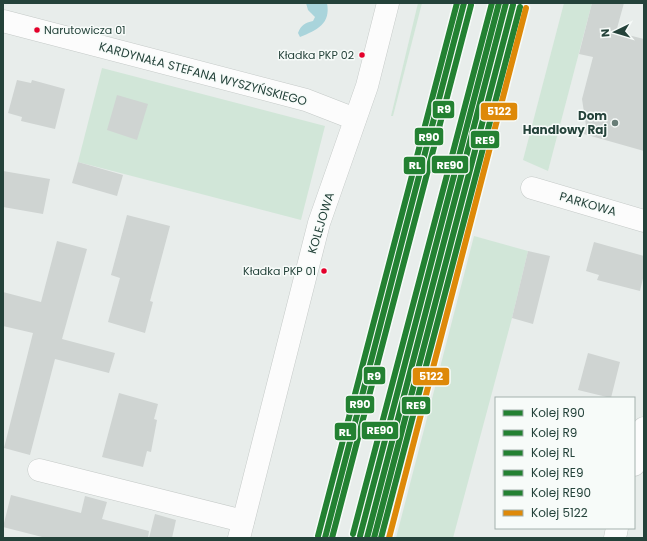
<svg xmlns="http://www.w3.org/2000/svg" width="647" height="541" viewBox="0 0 647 541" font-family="Poppins,sans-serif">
<rect width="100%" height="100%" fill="#e8edeb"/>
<!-- green -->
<g fill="#d1e6d8">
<path d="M418 3H422L393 116H391Z"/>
<path d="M564 3H592L548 171 523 160Z"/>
<path d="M102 68 325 126 301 220 78 162Z"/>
<path d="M474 236 528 251 512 318 453 538H396Z"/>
</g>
<!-- water -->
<path fill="#a9d4db" d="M306 3H327C331 24 317 30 300 37L298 33C301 25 305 23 313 21L315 17 308 10Z"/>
<!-- building -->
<g fill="#cfd4d2">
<path d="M592 3H624L616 32 644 39V151L584 134 586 126 582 99 593 57 579 54Z"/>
<path d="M17 80 31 83 32 80 65 89 55 129 21 121 22 117 8 113Z"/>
<path d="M117 95 148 104 137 140 107 130Z"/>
<path d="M78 162 123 175 117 196 72 183Z"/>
<path d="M3 171 50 179 43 214 3 207Z"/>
<path d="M127 215 170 226 150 301 153 302 145 333 108 322 120 278 111 275Z"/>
<path d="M57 241 87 249 62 339 115 353 109 373 55 359 30 455 4 448 33 333 3 326V292L41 302Z"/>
<path d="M594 242 644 256V274L640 291 597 280 599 275 586 271Z"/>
<path d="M528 251 550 256 533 324 512 318Z"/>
<path d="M588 353 620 362 611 398 578 390Z"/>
<path d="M119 393 158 404 154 419 157 420 151 452 147 451 143 467 102 457Z"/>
<path d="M11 495 81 513 85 496 107 502 102 519 149 531 148 538H46L3 527Z"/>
<path d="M155 514 176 520 172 538H149Z"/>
</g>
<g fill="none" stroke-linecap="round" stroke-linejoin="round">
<!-- minor casing -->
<g stroke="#c5cac8" stroke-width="23">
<g id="minor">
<path d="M3 21 306 100 355 119"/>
<path d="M532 188 644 221"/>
<path d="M634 465 644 428"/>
<path d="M39 470 243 521"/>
<path d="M239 538 319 223 367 86 388 3"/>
<path d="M615 538 617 528"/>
</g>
</g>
<!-- minor -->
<use href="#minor" stroke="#fcfcfc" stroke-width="22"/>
<!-- rail-1 casing -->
<g stroke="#f7fbf9" stroke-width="9">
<g id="rail-1">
<path d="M325 538 464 3"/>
<path d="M367 538 506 3"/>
</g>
</g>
<!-- rail-2 casing -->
<g stroke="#f7fbf9" stroke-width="9">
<g id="rail-2">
<path d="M332 538 471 5"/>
<path d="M374 538 513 5"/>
</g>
</g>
<!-- rail-3 casing -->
<g stroke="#f7fbf9" stroke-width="9">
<g id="rail-3">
<path d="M318 536 457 3"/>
<path d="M360 536 499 3"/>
</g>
</g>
<!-- rail-4 casing -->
<g stroke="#f7fbf9" stroke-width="9">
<path id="rail-4" d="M381 538 520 7"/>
</g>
<!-- rail-5 casing -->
<g stroke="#f7fbf9" stroke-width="9">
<path id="rail-5" d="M353 534 492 3"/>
</g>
<!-- rail-6 casing -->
<g stroke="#f7fbf9" stroke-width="9">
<path id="rail-6" d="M389 538 526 8"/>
</g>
<!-- rail-1 -->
<use href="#rail-1" stroke="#238132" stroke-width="6"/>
<!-- rail-2 -->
<use href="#rail-2" stroke="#238132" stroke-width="6"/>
<!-- rail-3 -->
<use href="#rail-3" stroke="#238132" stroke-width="6"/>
<!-- rail-4 -->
<use href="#rail-4" stroke="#238132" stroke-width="6"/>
<!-- rail-5 -->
<use href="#rail-5" stroke="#238132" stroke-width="6"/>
<!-- rail-6 -->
<use href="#rail-6" stroke="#de8909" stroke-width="6"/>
</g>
<!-- markers -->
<g fill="#e4002b" stroke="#f7fbf9" stroke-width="1.5">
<circle cx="37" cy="30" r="3.5"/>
<circle cx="362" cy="55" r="3.5"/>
<circle cx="324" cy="271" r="3.5"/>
</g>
<circle fill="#697e78" stroke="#f7fbf9" stroke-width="1.5" cx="615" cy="123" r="4"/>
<g text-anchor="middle" stroke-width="3" stroke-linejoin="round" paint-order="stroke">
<!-- bus labels -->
<g font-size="11" fill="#24423a" stroke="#f7fbf9" text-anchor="end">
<text x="44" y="34" text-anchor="start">Narutowicza 01</text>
<text x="354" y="59">Kładka PKP 02</text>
<text x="316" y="275">Kładka PKP 01</text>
</g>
<!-- street labels -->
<g font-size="12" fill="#24423a" stroke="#f7fbf9">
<text transform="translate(203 74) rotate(15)" y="4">KARDYNAŁA STEFANA WYSZYŃSKIEGO</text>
<text transform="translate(588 204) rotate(16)" y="4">PARKOWA</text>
<text transform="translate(321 223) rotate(-73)" y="4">KOLEJOWA</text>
</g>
<!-- poi labels -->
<g font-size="12" font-weight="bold" fill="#24423a" stroke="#f7fbf9" text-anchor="end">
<text x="607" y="120">Dom<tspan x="607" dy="14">Handlowy Raj</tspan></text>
</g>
</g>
<g stroke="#f7fbf9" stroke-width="1.5">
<rect x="432" y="100" width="23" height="19" rx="4" fill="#238132"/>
<rect x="480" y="102" width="38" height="19" rx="4" fill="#de8909"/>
<rect x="414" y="127" width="30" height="19" rx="4" fill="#238132"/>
<rect x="470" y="130" width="30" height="19" rx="4" fill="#238132"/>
<rect x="431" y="155" width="38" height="19" rx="4" fill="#238132"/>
<rect x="403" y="156" width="23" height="19" rx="4" fill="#238132"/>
<rect x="363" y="366" width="23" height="19" rx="4" fill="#238132"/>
<rect x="412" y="367" width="38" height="19" rx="4" fill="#de8909"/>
<rect x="345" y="395" width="30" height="19" rx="4" fill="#238132"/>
<rect x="401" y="396" width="30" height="19" rx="4" fill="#238132"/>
<rect x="361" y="421" width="38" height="19" rx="4" fill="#238132"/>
<rect x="334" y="422" width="23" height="19" rx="4" fill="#238132"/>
</g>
<g font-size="11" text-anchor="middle" font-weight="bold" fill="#fff">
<text x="444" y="113">R9</text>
<text x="499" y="115">5122</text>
<text x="429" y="141">R90</text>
<text x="485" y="144">RE9</text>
<text x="450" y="169">RE90</text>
<text x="415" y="169">RL</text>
<text x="374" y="380">R9</text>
<text x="431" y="380">5122</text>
<text x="360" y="408">R90</text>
<text x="416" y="409">RE9</text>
<text x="380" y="434">RE90</text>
<text x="345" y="436">RL</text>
</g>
<!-- border -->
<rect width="647" height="541" fill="none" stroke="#24423a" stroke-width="8"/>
<!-- legend -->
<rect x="495" y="397" width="140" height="132" fill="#f7fbf9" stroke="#a3b1ad"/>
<rect x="503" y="410" width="20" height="6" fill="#238132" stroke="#a3b1ad"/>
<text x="531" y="417" font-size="12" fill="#24423a">Kolej R90</text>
<rect x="503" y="430" width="20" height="6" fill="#238132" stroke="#a3b1ad"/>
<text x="531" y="437" font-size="12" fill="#24423a">Kolej R9</text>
<rect x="503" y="450" width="20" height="6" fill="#238132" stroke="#a3b1ad"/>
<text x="531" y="457" font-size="12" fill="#24423a">Kolej RL</text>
<rect x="503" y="470" width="20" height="6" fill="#238132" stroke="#a3b1ad"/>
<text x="531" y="477" font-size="12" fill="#24423a">Kolej RE9</text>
<rect x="503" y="490" width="20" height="6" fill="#238132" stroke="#a3b1ad"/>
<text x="531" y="497" font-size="12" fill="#24423a">Kolej RE90</text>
<rect x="503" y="510" width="20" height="6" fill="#de8909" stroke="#a3b1ad"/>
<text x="531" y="517" font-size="12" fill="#24423a">Kolej 5122</text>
<!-- north arrow -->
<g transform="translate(615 32) rotate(265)" stroke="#f7fbf9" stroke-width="3" paint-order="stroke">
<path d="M0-3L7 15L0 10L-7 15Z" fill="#24423a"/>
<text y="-6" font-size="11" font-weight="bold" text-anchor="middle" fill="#24423a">N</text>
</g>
</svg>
